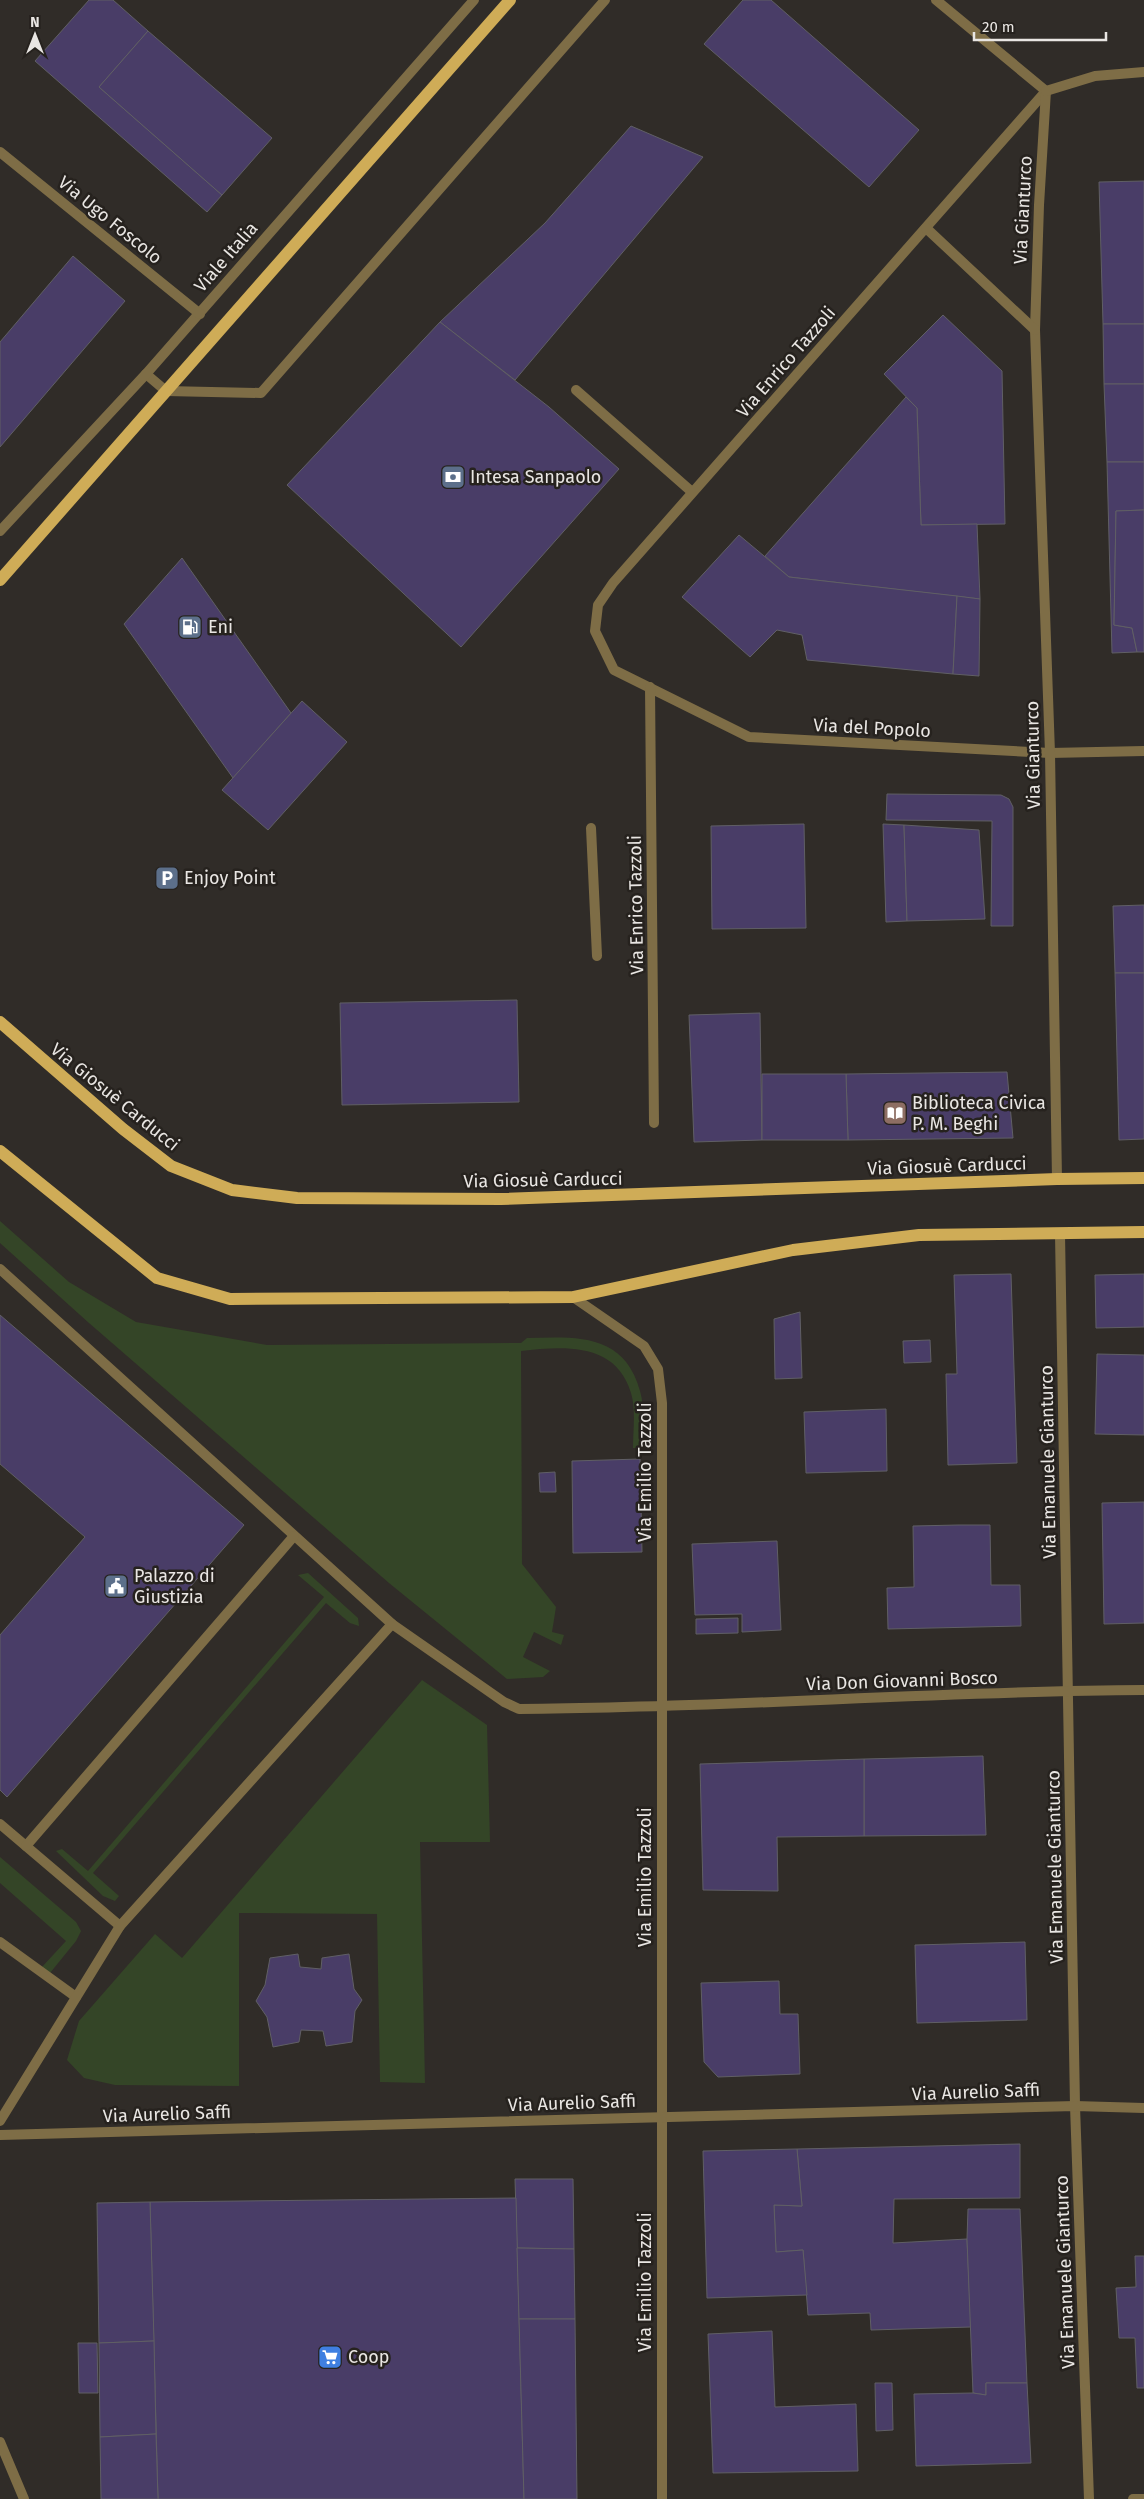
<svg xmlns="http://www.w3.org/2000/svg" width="1144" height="2499" viewBox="0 0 1144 2499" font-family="'Fira Sans',sans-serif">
<rect width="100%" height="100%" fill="#302c28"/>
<!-- green -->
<g fill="#344527">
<path d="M0 1221 69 1282 136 1322 267 1345 521 1343 527 1338C575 1337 624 1332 640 1391 645 1408 643 1430 645 1448H633C633 1431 636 1409 631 1393 616 1342 564 1346 521 1351L522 1564 556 1607 552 1632 564 1635 561 1645 534 1632 523 1657 550 1671 543 1677 507 1679 389 1583 89 1323 0 1243Z"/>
<path d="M308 1573 358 1618 359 1626 350 1623 326 1603 93 1873 119 1896 115 1901 103 1896 56 1851 62 1849 88 1871 324 1597 298 1575Z"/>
<path d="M422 1680 487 1725 490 1842H420L425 2083 380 2082 377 1914 239 1913V2086L115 2085 84 2078 67 2060 79 2021 155 1934 182 1958Z"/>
<path d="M0 1857 76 1922 81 1931 76 1941 50 1973 42 1967 66 1941 0 1883Z"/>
</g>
<!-- building -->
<g fill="#493d67" stroke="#605f65">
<path d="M89 0H113L148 31 99 87 222 195 207 212 35 61Z"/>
<path d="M743 0H771L919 130 869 187 704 44Z"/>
<path d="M148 31 272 138 222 195 99 87Z"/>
<path d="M631 126 703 157 515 380 440 322 545 223Z"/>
<path d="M1144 181V324H1103L1099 182Z"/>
<path d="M73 256 125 301 0 447V342Z"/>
<path d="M943 315 1002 371 1005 524 921 525 917 408 884 374Z"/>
<path d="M440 322 549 407 619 469 461 647 287 485Z"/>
<path d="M1103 324H1144V384H1104Z"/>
<path d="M1104 384H1144V462H1107Z"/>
<path d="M906 397 917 408 921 525 977 524 980 599 789 577 765 556Z"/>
<path d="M1107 462H1144V510L1116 511 1114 625 1132 628 1137 652 1112 653Z"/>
<path d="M1144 510V652H1137L1132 628 1114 625 1116 511Z"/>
<path d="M739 535 789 577 957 596 953 674 807 660 802 635 777 630 750 657 682 597Z"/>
<path d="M182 558 291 713 233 778 124 624Z"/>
<path d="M957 596 980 599 979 676 953 674Z"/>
<path d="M302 701 347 742 268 830 222 790Z"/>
<path d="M887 794 1001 795 1009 799 1013 807V926H991L992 821 886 820Z"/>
<path d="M804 824 806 928 712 929 711 826Z"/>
<path d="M883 824 904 825 907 921 886 922Z"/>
<path d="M904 825 979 830 985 919 907 921Z"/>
<path d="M1144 905V973H1115L1113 906Z"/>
<path d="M1115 973H1144V1139L1119 1140Z"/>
<path d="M517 1000 519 1102 342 1105 340 1003Z"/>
<path d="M760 1013 762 1140 694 1142 689 1015Z"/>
<path d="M1007 1072 1013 1138 848 1140 846 1074Z"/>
<path d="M762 1074H846L848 1140H762Z"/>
<path d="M1011 1274 1017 1463 948 1465 946 1374H957L954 1275Z"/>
<path d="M1144 1274V1327L1096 1328 1095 1275Z"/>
<path d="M800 1312 802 1378 775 1379 774 1319Z"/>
<path d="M0 1315 244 1525 7 1797 0 1790V1635L85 1537 0 1464Z"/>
<path d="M930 1340 931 1362 904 1363 903 1341Z"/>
<path d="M1097 1354 1144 1355V1435L1095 1434Z"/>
<path d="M886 1409 887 1471 806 1473 804 1412Z"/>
<path d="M640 1459 642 1552 573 1553 572 1461Z"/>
<path d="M555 1472 556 1492H540L539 1473Z"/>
<path d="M1144 1502V1623L1104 1624 1102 1503Z"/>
<path d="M958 1525H990L991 1585H1020L1021 1626 888 1629 887 1588 914 1587 913 1526Z"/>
<path d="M777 1541 781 1630 742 1632V1614L695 1615 692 1544Z"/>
<path d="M738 1618V1633L696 1634V1619Z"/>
<path d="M983 1756 986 1835 864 1836V1759Z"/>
<path d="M864 1759V1836L777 1837 778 1891 703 1890 700 1764Z"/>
<path d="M1025 1942 1027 2020 917 2023 915 1945Z"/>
<path d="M298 1954 300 1967 321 1969 322 1958 349 1954 354 1989 362 2000 355 2011 352 2042 326 2046 323 2031 301 2030 299 2042 273 2047 267 2017 256 2001 265 1985 270 1958Z"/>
<path d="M779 1981 780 2014H798L800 2074 718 2077 704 2062 701 1983Z"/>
<path d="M1020 2144V2198L894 2199 893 2243 967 2239 971 2327 871 2330 870 2313 808 2315 803 2250 776 2252 774 2205 802 2206 797 2149Z"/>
<path d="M797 2149 802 2206 774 2205 776 2252 803 2250 807 2295 707 2298 703 2151Z"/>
<path d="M515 2179H573L574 2249 517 2248Z"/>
<path d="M516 2198 524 2499H158L150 2202Z"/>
<path d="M150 2202 154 2341 99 2343 97 2203Z"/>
<path d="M968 2209H1020L1027 2383H986V2395L973 2393 967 2239Z"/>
<path d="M517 2248 574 2249 575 2319H519Z"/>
<path d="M1135 2256H1144V2388H1137L1135 2338H1119L1116 2288 1136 2287Z"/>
<path d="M519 2319H575L577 2499H524Z"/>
<path d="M772 2331 775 2407 856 2404 858 2471 713 2473 708 2334Z"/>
<path d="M154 2341 156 2434 100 2437 99 2343Z"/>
<path d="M78 2343H97L98 2393H79Z"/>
<path d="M875 2383H892L893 2430 876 2431Z"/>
<path d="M986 2383H1027L1031 2463 916 2466 914 2394 973 2393 986 2395Z"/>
<path d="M156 2434 158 2499H101L100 2437Z"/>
</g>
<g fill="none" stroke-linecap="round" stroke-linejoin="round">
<!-- lane -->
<g stroke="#7e6d46" stroke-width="10">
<path d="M146 374 166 391 261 393 605 0"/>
<path d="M576 390 692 492"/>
<path d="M0 531 146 374 474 0"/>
<path d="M591 828 597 956"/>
</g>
<!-- street -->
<g stroke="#7e6d46" stroke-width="10">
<path d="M936 0 1046 91"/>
<path d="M1046 91 613 583 598 605 595 631 614 670 749 737 1050 753 1144 751"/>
<path d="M1046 91 1039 205 1035 330 1050 753 1057 1179"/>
<path d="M1046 91 1095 76 1144 72"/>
<path d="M0 152 200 314"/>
<path d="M926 228 1035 330"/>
<path d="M650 687 654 1123"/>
<path d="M1060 1234 1075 2106 1089 2499"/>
<path d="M0 1269 392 1624"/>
<path d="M573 1297 644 1346 658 1369 662 1403V2499"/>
<path d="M0 1824 120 1926"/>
<path d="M26 1846 294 1536"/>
<path d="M0 1942 76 1997"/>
<path d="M0 2121 120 1926 392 1624 504 1702 519 1709C728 1708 936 1691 1144 1690"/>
<path d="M0 2135 1075 2106 1144 2108"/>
<path d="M0 2442 24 2499"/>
<path d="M1133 2499H1144"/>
</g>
<!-- primary -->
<g stroke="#cfac57" stroke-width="12">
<path d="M0 580 510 0"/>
<path d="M0 1022 123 1129 171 1166 232 1190 297 1198 501 1199 1057 1179 1144 1178"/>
<path d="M0 1151 157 1278 230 1299 573 1297 793 1250 919 1235 1144 1232"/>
</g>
</g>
<!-- icons -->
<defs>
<g id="bank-square" transform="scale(1.25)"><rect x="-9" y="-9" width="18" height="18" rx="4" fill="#5c6f8a" stroke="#26221e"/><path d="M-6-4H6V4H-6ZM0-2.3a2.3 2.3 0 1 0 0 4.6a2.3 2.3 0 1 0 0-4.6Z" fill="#fff"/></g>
<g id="fuel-square" transform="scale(1.25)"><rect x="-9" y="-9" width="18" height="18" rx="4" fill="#5c6f8a" stroke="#26221e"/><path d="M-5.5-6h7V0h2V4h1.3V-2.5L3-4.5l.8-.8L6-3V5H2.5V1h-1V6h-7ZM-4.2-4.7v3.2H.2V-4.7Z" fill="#fff"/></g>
<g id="parking-square" transform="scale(1.25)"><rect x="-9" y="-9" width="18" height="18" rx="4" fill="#5c6f8a" stroke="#26221e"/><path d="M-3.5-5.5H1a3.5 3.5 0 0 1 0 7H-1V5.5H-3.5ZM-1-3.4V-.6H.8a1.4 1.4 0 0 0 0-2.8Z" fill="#fff"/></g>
<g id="library-square" transform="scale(1.25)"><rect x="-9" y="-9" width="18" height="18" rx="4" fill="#8d6e63" stroke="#26221e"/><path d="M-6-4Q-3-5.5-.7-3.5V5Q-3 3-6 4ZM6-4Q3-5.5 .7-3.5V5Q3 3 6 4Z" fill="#fff"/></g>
<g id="civic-square" transform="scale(1.25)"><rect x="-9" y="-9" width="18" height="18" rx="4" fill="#5c6f8a" stroke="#26221e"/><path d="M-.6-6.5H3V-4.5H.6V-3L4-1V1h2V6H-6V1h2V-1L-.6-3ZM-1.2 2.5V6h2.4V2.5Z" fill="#fff"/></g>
<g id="supermarket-square" transform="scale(1.25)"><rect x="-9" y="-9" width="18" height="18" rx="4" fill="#3f7fe0" stroke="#26221e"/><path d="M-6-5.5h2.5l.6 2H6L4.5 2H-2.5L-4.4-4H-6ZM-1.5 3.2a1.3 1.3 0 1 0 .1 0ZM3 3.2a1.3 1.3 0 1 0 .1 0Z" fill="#fff"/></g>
</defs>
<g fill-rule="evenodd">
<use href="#bank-square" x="453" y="477"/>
<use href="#fuel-square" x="190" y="627"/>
<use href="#parking-square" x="167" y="878"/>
<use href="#library-square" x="895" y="1113"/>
<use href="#civic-square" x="116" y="1586"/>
<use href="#supermarket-square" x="330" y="2357"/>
</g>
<g text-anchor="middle" stroke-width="5" stroke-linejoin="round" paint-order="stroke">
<!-- street labels -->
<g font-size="18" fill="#e9e6e3" stroke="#26221e">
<text transform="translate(1023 210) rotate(-87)" y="6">Via Gianturco</text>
<text transform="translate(110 220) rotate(39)" y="6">Via Ugo Foscolo</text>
<text transform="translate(226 257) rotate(-49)" y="6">Viale Italia</text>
<text transform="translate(786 362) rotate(-49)" y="6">Via Enrico Tazzoli</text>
<text transform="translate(872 728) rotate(3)" y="6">Via del Popolo</text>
<text transform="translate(1033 755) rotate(-91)" y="6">Via Gianturco</text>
<text transform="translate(636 905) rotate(-91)" y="6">Via Enrico Tazzoli</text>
<text transform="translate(115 1097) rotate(39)" y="6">Via Giosuè Carducci</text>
<text transform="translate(947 1166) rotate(-2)" y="6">Via Giosuè Carducci</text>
<text transform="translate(543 1180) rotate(-1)" y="6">Via Giosuè Carducci</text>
<text transform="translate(1048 1462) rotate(-91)" y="6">Via Emanuele Gianturco</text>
<text transform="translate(645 1472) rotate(-90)" y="6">Via Emilio Tazzoli</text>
<text transform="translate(902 1681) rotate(-2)" y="6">Via Don Giovanni Bosco</text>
<text transform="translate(1055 1867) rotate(-91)" y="6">Via Emanuele Gianturco</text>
<text transform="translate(645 1877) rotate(-90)" y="6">Via Emilio Tazzoli</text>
<text transform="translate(976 2092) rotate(-2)" y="6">Via Aurelio Saffi</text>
<text transform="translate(572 2103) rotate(-2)" y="6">Via Aurelio Saffi</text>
<text transform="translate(167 2114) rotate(-2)" y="6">Via Aurelio Saffi</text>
<text transform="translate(1065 2272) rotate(-92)" y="6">Via Emanuele Gianturco</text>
<text transform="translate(645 2282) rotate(-90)" y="6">Via Emilio Tazzoli</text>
</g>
<!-- poi labels -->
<g font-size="18" fill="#e9e6e3" stroke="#26221e" text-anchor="start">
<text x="470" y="483">Intesa Sanpaolo</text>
<text x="208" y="633">Eni</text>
<text x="184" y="884">Enjoy Point</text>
<text x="912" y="1109">Biblioteca Civica<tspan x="912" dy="21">P. M. Beghi</tspan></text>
<text x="134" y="1582">Palazzo di<tspan x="134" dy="21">Giustizia</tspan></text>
<text x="348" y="2363">Coop</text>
</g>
</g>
<!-- north arrow -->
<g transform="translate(35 35)" stroke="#26221e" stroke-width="4" paint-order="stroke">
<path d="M0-4L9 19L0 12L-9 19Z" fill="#e9e6e3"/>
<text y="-8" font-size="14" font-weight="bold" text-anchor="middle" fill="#e9e6e3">N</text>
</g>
<!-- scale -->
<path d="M974 32v8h132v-8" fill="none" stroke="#e9e6e3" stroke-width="2.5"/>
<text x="982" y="32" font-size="15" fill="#e9e6e3" stroke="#26221e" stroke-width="4" paint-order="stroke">20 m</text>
</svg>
